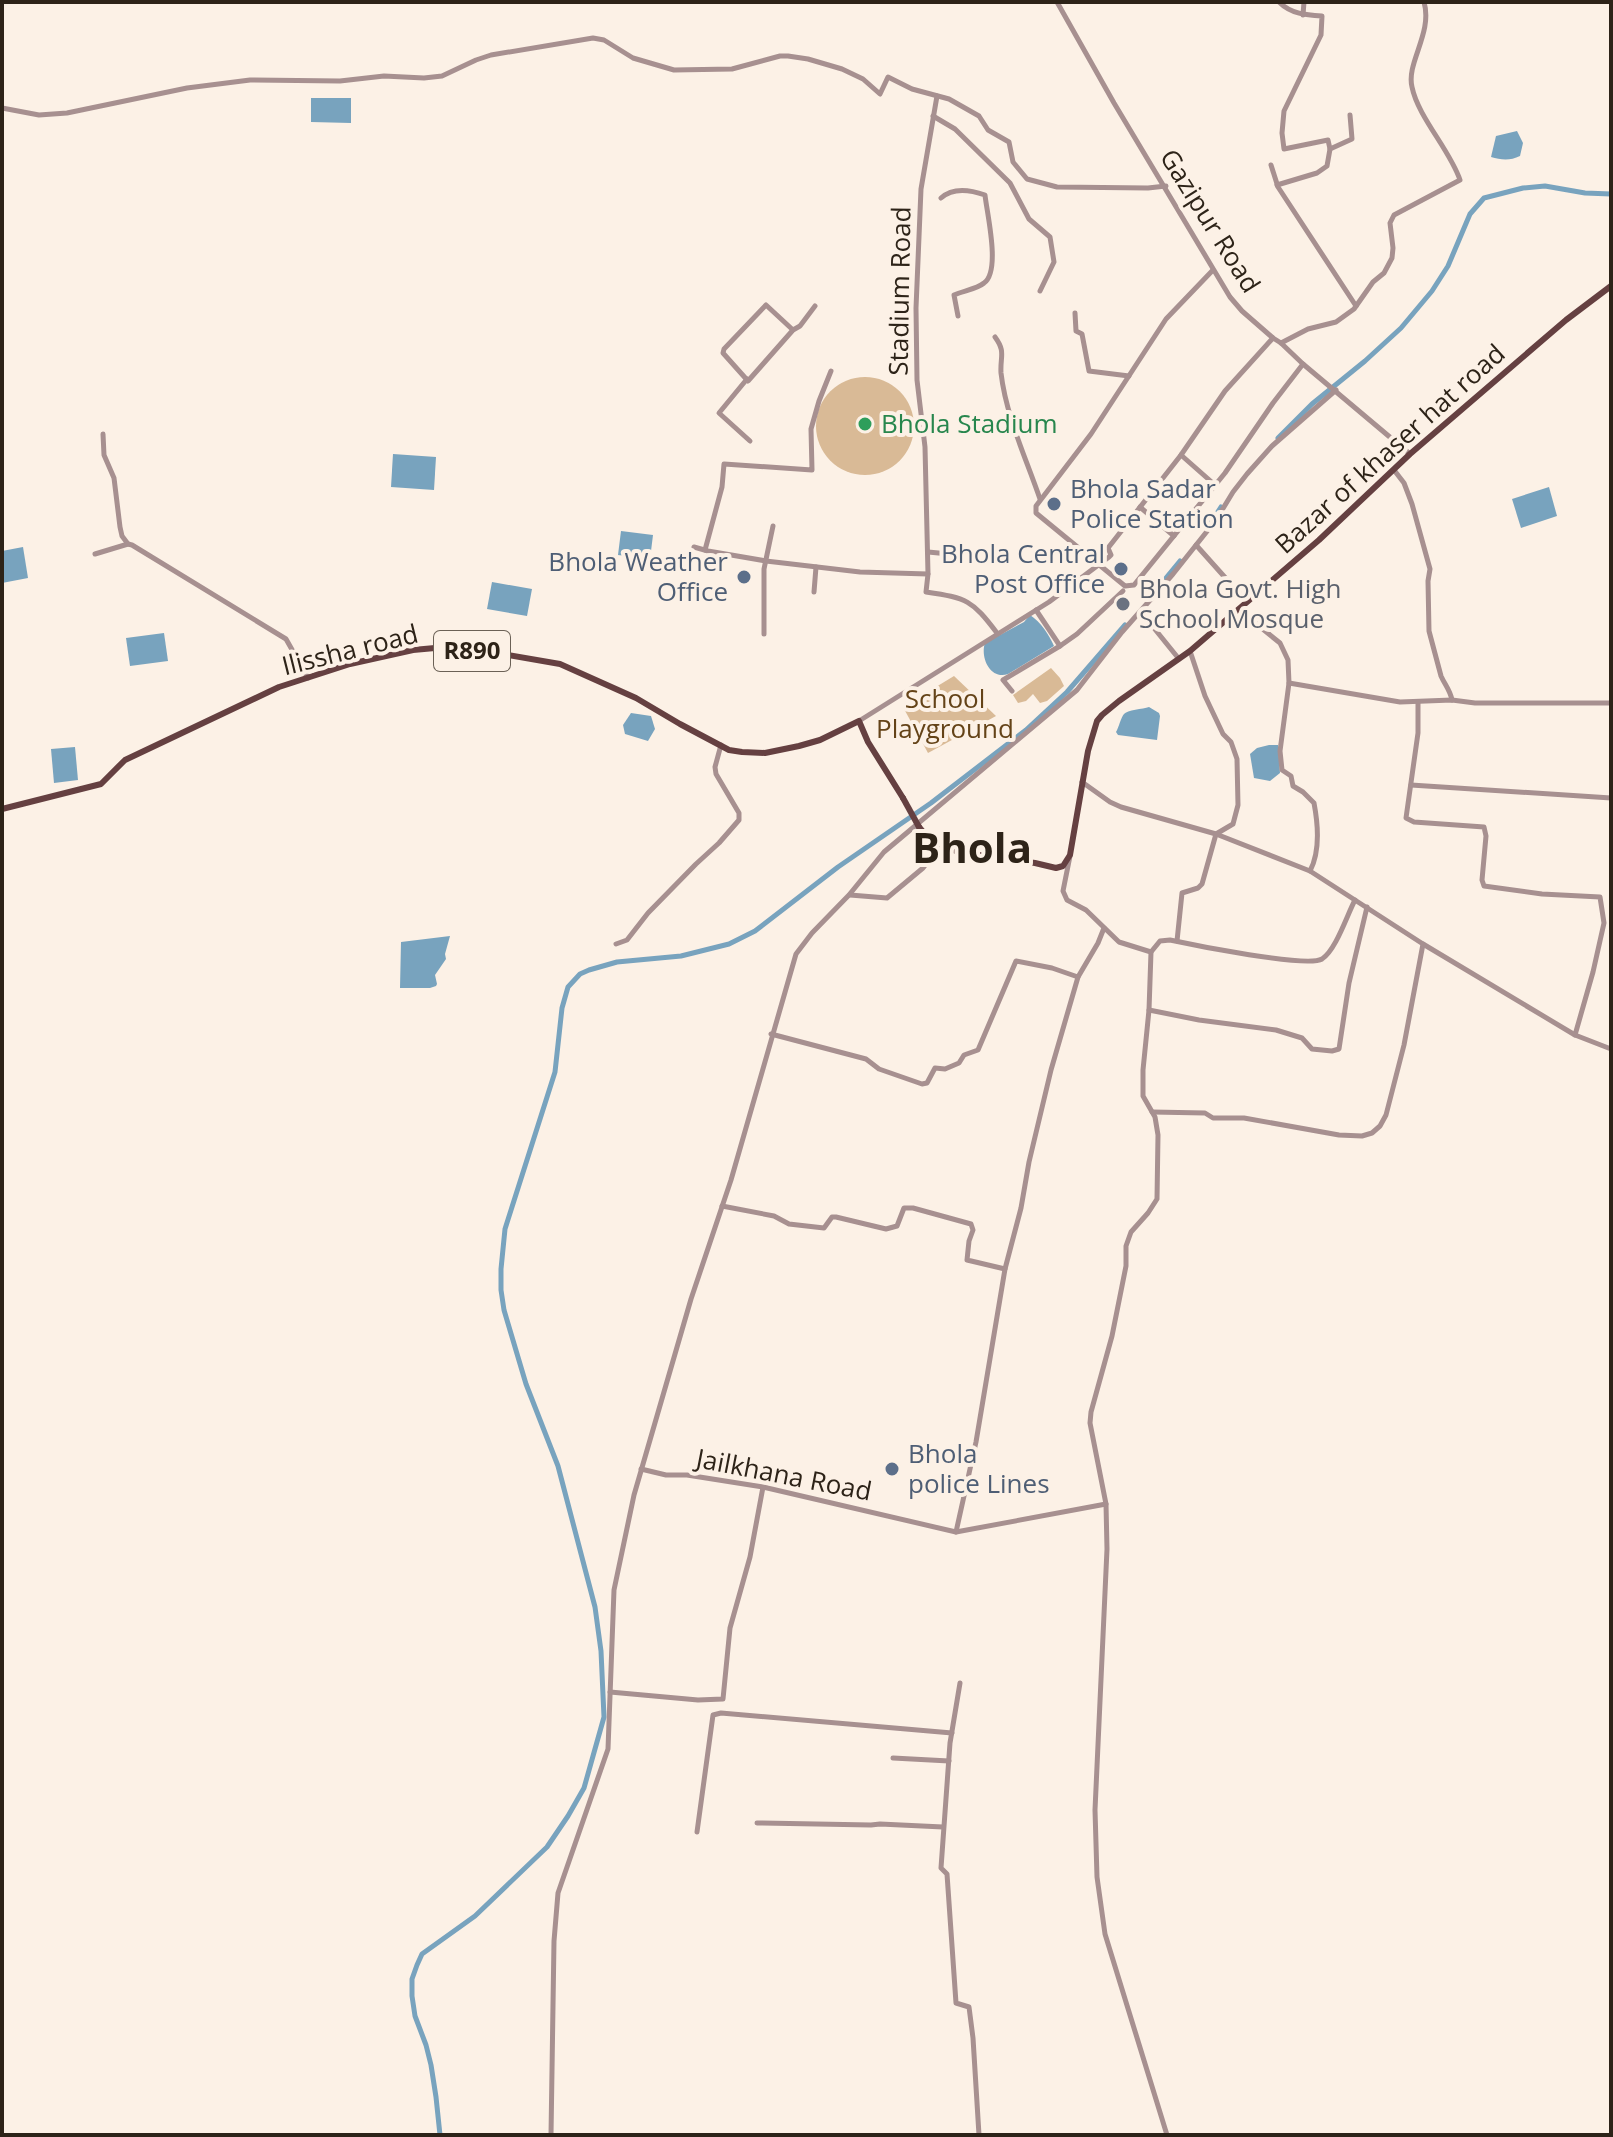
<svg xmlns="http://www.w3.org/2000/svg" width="1613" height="2137" viewBox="0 0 1613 2137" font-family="'Open Sans',sans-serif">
<rect width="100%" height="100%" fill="#fcf1e6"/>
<!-- green -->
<g fill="#d9ba96">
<circle cx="865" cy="426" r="49"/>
<path d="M1051 668 1060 678 1064 686 1047 701 1040 703 1033 694 1026 701 1018 703 1013 695Z"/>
<path d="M954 676 996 716 928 753 903 707Z"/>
</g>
<!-- water -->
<g fill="#78a3be">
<path d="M311 98H351V123L311 122Z"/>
<path d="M1517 131 1523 143 1520 156C1510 161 1501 160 1491 157L1496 136Z"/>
<path d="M393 454 436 457 434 490 391 487Z"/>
<path d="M1549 487 1557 516 1521 528 1512 499Z"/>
<path d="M621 531 653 535 650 559 618 555Z"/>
<path d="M23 547 28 578 2 583V551Z"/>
<path d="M492 582 532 589 527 616 487 609Z"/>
<path d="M1030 615C1041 622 1049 635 1054 646L1008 674C990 680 980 657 985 643L1024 622Z"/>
<path d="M164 633 168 661 130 666 126 638Z"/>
<path d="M1149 707 1159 713 1160 716 1157 740 1118 735 1116 732C1119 727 1121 717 1124 714 1127 710 1143 709 1149 707Z"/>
<path d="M631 713 651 716 655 729 648 741 625 734 623 725Z"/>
<path d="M1269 745H1278L1280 773 1270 781 1254 778 1250 754 1257 748Z"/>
<path d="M75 747 78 780 54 783 51 749Z"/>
<path d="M450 936 445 954 446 959 435 975 437 984 436 986 430 988H400L401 942Z"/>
</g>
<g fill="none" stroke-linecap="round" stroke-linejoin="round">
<!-- canal -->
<g stroke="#78a3be" stroke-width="5">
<path d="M1278 438 1312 404 1365 361 1401 328 1432 291 1448 266 1470 214 1484 198 1523 188 1545 186 1585 193 1611 194"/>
<path d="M1207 529 1221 507"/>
<path d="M1166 578 1180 561"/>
<path d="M440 2135 436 2097 431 2065 426 2045 415 2016 412 1996V1979L417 1965 422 1954 475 1916 547 1847 568 1816 584 1788 604 1717 601 1651 595 1607 558 1466 526 1384 504 1310 501 1290V1269L505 1229 555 1072 562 1008 568 987 580 974 589 970 617 962 681 956 729 944 755 931 838 867 931 803 1026 730 1067 692 1125 625"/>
</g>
<!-- minor -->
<g stroke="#a79090" stroke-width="5">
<path d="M1057 2 1114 103 1230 297 1242 311 1273 338 1281 343 1303 364 1410 454"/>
<path d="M1279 2C1291 14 1306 15 1322 16L1321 35 1284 111 1282 133 1284 149 1328 140 1330 149"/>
<path d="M1303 15 1304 2"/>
<path d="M937 96 921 189 916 308 917 380 925 447 928 574 926 592C967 598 972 600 997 633"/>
<path d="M2 108 39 115 67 113 187 88 250 80 340 81 384 76 424 78 442 76 476 60 491 55 593 38 604 40 633 58 674 70 732 69 780 56H788L808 59 842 69 863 79 880 94 888 77 912 89 949 99 979 116 988 130 1009 142 1013 162 1027 179 1057 187 1148 188 1166 186"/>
<path d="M933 116 955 129 1010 183 1029 219 1050 237 1054 262 1040 291"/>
<path d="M1271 165 1278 187 1356 306"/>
<path d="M1277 185 1317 173 1327 166 1330 149 1352 139 1350 115"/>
<path d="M941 198C953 187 971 190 985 195 987 214 1001 271 984 283 977 289 963 291 954 295L958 316"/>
<path d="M1213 270 1166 319 1091 434 1036 506V513L1125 586 1134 585 1225 473 1273 403 1303 364"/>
<path d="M1075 313 1076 331 1082 334 1089 371 1129 376"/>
<path d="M793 330 766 305 724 349 723 353 748 381 793 330 800 326 815 306"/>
<path d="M995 337C1006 352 1000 356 1001 373 1006 416 1026 458 1040 499"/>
<path d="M1281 343 1308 329 1336 322 1354 309 1373 282 1384 273 1392 258 1393 248 1390 223 1394 215 1460 180C1450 150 1418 117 1412 87 1406 63 1433 33 1424 2"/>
<path d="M747 379 719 413 750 441"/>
<path d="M103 434 104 455 114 478 120 527 122 536 128 544"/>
<path d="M1181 455 1215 485"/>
<path d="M1394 470 1404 483 1412 504 1430 569 1428 581 1429 631 1441 676C1445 685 1450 690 1452 700"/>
<path d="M1140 507 1174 536"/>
<path d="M1196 545 1247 602"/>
<path d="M694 547 708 551 766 561 860 572 928 574"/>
<path d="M705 550 722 487 724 464 812 470 811 429 819 401 831 371"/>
<path d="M928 552 970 556"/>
<path d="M95 554 128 544 132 545 286 639 308 678"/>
<path d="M814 592 816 567"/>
<path d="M1243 605 1254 622 1280 643 1288 660 1289 683 1280 751 1282 770 1291 776 1293 786 1303 792 1314 803C1318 824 1320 852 1310 871"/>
<path d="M1141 612 1179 659"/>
<path d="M764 634V569L773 526"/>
<path d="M1060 646 1077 634 1123 591"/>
<path d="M1289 683 1400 702 1452 700 1475 703H1611"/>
<path d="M1012 691 1003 680 1060 646 1036 610"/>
<path d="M1418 702V733L1406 818 1414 822 1484 827 1486 836 1482 880 1484 886 1542 894 1600 897 1604 923 1593 972 1575 1035"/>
<path d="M859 721 1049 602 1109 557 1111 555 1108 548 1181 455 1225 391 1273 338"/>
<path d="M1082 782 1110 802 1121 807 1216 834 1310 871 1423 944 1575 1035 1611 1049"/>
<path d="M1411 785 1611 798"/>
<path d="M1070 856 1063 891 1067 900 1086 910 1119 942 1151 952 1149 1010 1143 1070V1096L1155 1117 1158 1135 1157 1199 1148 1213 1131 1232 1126 1246V1266L1112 1336 1091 1412 1090 1423 1106 1504 1107 1549 1095 1810 1097 1877 1105 1934 1167 2135"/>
<path d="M850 895 887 898 923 868 941 845"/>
<path d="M1177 941 1182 893 1198 888 1202 884 1216 834 1233 824 1238 805 1237 759 1231 742 1223 734 1205 696 1190 651"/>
<path d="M616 944 627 940 648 913 696 864 719 843 739 820V813L716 774 715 767 721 745"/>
<path d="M1151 952 1160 941 1170 940C1193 945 1307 968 1322 959 1336 950 1347 915 1355 900"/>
<path d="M1149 1010 1199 1020 1276 1030 1302 1038 1312 1049 1332 1051 1339 1049 1349 983 1367 907"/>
<path d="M771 1034 866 1059 879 1069 922 1084 927 1083 935 1068 945 1069 959 1063 964 1055 978 1050 1016 961 1052 968 1078 977"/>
<path d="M1152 1112 1205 1113 1213 1118H1244L1339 1135 1362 1136 1372 1133 1380 1126 1386 1115 1404 1045 1423 944"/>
<path d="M722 1206 774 1216 789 1224 824 1228 832 1217H836L886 1229 897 1226 904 1208H913L971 1224 973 1230 969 1241 967 1260 1005 1269"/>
<path d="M641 1469 666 1475H687L763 1487 956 1532 1106 1504"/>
<path d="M956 1532 976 1442 1005 1269 1021 1208 1029 1162 1051 1070 1078 977 1098 943 1104 928"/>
<path d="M960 1683 950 1743 941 1868 947 1874 956 2003 969 2007 973 2038 979 2135"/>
<path d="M610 1692 698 1700 723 1699 730 1628 750 1557 763 1487"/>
<path d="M893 1758 949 1761"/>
<path d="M757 1823 871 1825 880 1824 943 1827"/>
<path d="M697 1832 713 1715 721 1713 952 1733"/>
<path d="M551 2135 554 1941 558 1893 608 1749 614 1590 634 1495 691 1299 731 1180 796 954 812 933 849 895 884 852 1077 690 1122 632 1173 574 1216 520 1233 492 1247 474 1272 446 1336 390"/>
</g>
<!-- major -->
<g stroke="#654041" stroke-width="6">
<path d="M2 809 101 784 125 760 279 687 350 664 413 650 435 648 497 653 560 664 636 698 680 724 729 750 742 752 765 753 799 746 820 740 859 721 868 742 903 798"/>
<path d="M919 827 924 833 941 845 958 852 1035 863 1056 868 1063 866 1070 855 1088 751 1097 721 1102 715 1119 701 1190 651 1319 540 1410 454 1566 320 1611 286"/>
</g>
<!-- major-bridge -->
<path stroke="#654041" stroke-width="6" d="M903 798 919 827"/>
</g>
<!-- markers -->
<circle fill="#2e9e5b" stroke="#fcf1e6" stroke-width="3" cx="865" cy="424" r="8"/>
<g fill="#5c6f8a" stroke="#fcf1e6" stroke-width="3">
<circle cx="1054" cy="504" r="8"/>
<circle cx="1121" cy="569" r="8"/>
<circle cx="744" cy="577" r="8"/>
<circle cx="892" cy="1469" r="8"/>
</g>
<circle fill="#6b7280" stroke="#fcf1e6" stroke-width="3" cx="1123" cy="604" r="8"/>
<g text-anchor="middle" stroke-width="8" stroke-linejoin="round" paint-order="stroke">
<!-- shield labels -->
<rect fill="#fcf1e6" stroke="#6b6156" stroke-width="2" x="434" y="631" width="76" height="40" rx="6"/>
<g font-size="24" font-weight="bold" fill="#2d2318">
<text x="472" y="659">R890</text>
</g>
<!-- street labels -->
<g font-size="26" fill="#2d2318" stroke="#fcf1e6">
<text transform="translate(1210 221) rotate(58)" y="9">Gazipur Road</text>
<text transform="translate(900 291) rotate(-89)" y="9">Stadium Road</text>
<text transform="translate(1390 449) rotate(-42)" y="9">Bazar of khaser hat road</text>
<text transform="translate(350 650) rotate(-14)" y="9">Ilissha road</text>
<text transform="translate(784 1475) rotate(11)" y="9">Jailkhana Road</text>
</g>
<!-- leisure labels -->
<g font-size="26" fill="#27864d" stroke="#fcf1e6" text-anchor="start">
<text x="881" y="433">Bhola Stadium</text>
</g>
<!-- service labels -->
<g font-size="26" fill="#4e5e75" stroke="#fcf1e6" text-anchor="start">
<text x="1070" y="498">Bhola Sadar<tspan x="1070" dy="30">Police Station</tspan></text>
<text x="1105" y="563" text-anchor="end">Bhola Central<tspan x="1105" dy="30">Post Office</tspan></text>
<text x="728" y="571" text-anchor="end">Bhola Weather<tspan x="728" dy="30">Office</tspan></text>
<text x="908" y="1463">Bhola<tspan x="908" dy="30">police Lines</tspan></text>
</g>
<!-- worship labels -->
<g font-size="26" fill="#5b616d" stroke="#fcf1e6" text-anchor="start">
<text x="1139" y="598">Bhola Govt. High<tspan x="1139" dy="30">School Mosque</tspan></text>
</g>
<!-- park labels -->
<g font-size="26" fill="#644318" stroke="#fcf1e6">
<text x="945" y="708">School<tspan x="945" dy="30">Playground</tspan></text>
</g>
<!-- town labels -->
<g font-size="42" font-weight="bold" fill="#2d2318" stroke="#fcf1e6">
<text x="972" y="863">Bhola</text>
</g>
</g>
<!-- border -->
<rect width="1613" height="2137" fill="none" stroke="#2d2318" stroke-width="8"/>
</svg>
